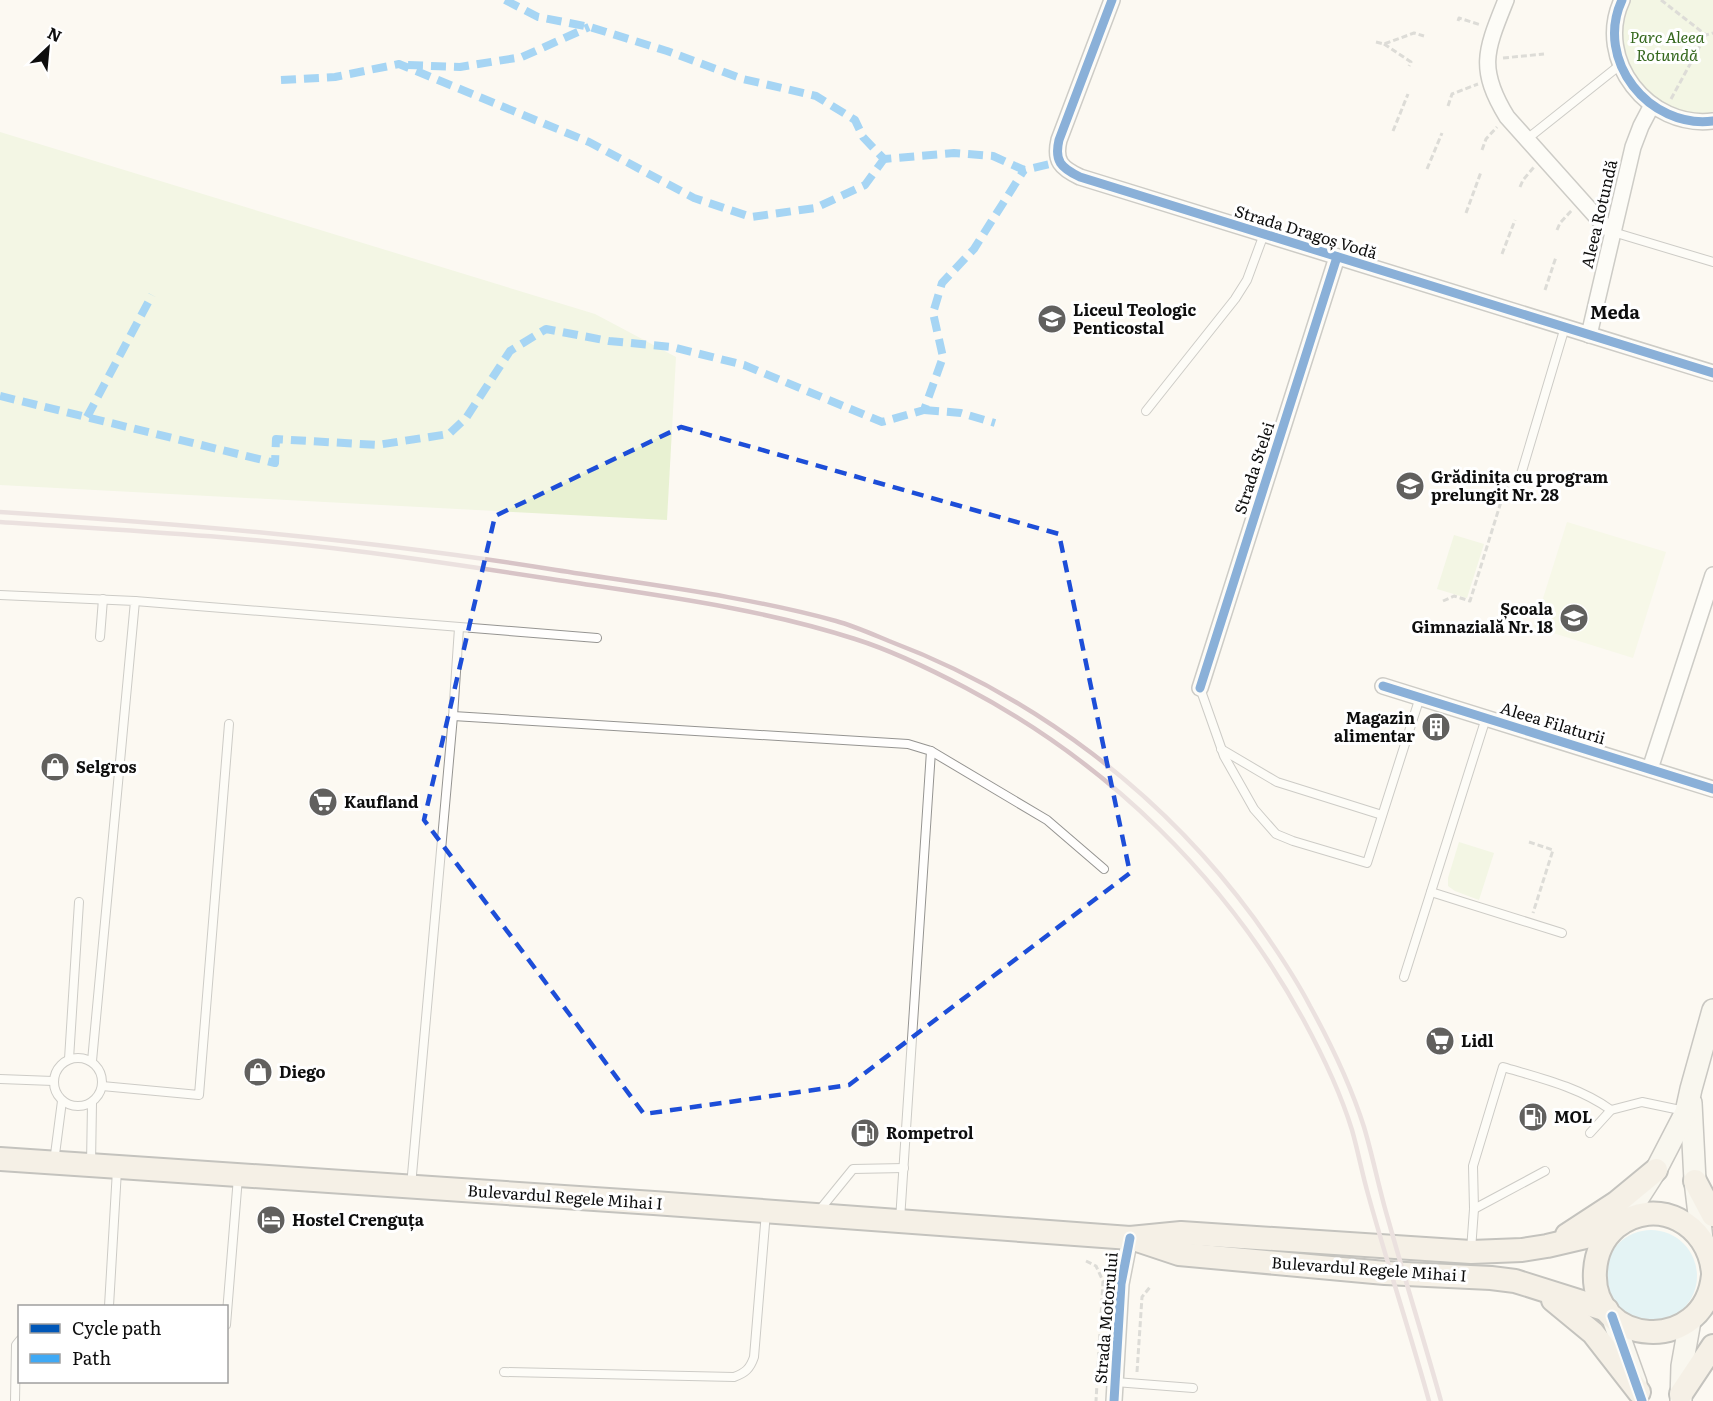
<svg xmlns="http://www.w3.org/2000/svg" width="1713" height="1401" viewBox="0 0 1713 1401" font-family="Literata,serif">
<rect width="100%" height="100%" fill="#fcf9f2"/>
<!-- green -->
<g fill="#e8f1d2">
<path d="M1627 0H1713V116L1668 109 1636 84 1620 47 1624 7Z"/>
<path d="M0 132 595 314 676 357 667 520 0 485Z"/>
<path d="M1454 535 1484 544 1467 598 1437 589Z"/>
<path d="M1459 842 1494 853 1479 900 1455 891 1448 886V878Z"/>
</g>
<!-- pitch -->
<path fill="#f1f5db" d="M1567 522 1666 552 1633 658 1534 627Z"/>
<!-- water -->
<circle fill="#c8ebf6" cx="1651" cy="1276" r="46"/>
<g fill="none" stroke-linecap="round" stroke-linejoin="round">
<!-- lane casing -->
<g stroke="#959491" stroke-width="10">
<g id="lane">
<path d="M1527 139 1620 65"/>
<path d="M1613 232 1713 262"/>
<path d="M1146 411 1235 299 1247 280 1264 234"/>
<path d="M1522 471 1565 327"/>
<path d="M0 595 135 601 92 1061"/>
<path d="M135 601 597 638"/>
<path d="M100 637 103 599"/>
<path d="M1200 688 1224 756 1254 809 1276 834 1293 841 1367 863 1420 697"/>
<path d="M453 716 908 744 931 751 900 1220"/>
<path d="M1221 749 1277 782 1382 815"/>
<path d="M931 751 1047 820 1104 869"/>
<path d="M1431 892 1562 933"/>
<path d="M1404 977 1486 718"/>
<circle cx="78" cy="1082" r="24"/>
<path d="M69 1059 79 902"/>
<path d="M0 1079 53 1081"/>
<path d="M102 1086 199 1095 229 724"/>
<path d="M1590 1133 1611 1110 1642 1102 1685 1111"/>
<path d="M54 1162 62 1101"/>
<path d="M91 1164 92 1103"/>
<path d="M411 1186 453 716 459 628"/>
<path d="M1474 1209 1545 1171"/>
<path d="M818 1212 853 1169 904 1168"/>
<path d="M1471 1250 1474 1209 1473 1166 1503 1067C1540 1078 1579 1087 1611 1110"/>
<path d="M109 1306 117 1170"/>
<path d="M226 1325 238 1177"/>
<path d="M504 1372 734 1377C745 1373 750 1369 754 1357L766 1212"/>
<path d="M1115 1382 1193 1388"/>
<path d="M15 1401 16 1345 20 1340"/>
</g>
</g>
<!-- street casing -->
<g stroke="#959491" stroke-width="18">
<g id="street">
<path d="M1112 0 1059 140C1054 161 1061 168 1080 177L1713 373"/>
<path d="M1506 0C1486 50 1477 68 1507 117L1601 222 1613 232"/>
<path d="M1622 0C1594 60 1649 129 1713 121"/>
<path d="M1589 335 1633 147 1641 126 1652 105"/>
<path d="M1383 686 1713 789"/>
<path d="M1200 688 1337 257"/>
<path d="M1650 769 1713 575"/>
<path d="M1114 1401 1121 1284 1130 1238"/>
</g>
</g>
<!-- secondary casing -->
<g stroke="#8c8a87" stroke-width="24">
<g id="secondary">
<path d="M1691 1103 1695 1181 1702 1239"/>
<path d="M1622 1223 1656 1170 1686 1112 1691 1089 1713 1010"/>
<path d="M1612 1316 1636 1383"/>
<path d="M1681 1400 1682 1366 1690 1321"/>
</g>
</g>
<!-- primary casing -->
<g stroke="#82817e" stroke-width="26">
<g id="primary">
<path d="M0 1159 654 1203 1130 1238 1181 1233 1471 1252 1522 1250 1547 1246 1611 1231"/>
<path d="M1695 1181 1713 1215"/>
<path d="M1567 1235 1616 1203 1656 1170"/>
<path d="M1137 1240 1179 1254 1385 1273 1491 1278 1515 1281 1607 1310"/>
<path d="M1713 1273C1709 1224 1657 1195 1616 1227 1603 1238 1596 1254 1595 1271 1590 1347 1705 1356 1713 1275"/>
<path d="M1553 1300 1593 1333 1639 1392"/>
<path d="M1681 1394 1713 1346"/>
</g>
</g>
<!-- path -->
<g stroke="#b8b8b6" stroke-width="3" stroke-dasharray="6 3" stroke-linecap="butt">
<path d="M1661 0 1706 35 1713 33"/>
<path d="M1458 21 1459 18 1481 25"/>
<path d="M1376 42 1384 44 1414 33 1424 36"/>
<path d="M1384 44 1411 62 1409 66"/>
<path d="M1503 58 1544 54"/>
<path d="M1671 99 1706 35"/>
<path d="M1448 106 1452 94 1478 84"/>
<path d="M1393 131 1408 94"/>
<path d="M1482 150 1486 139 1497 127"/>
<path d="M1427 169 1442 133"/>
<path d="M1520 187 1523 180 1534 167"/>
<path d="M1466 213 1481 172"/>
<path d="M1557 230 1560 223 1572 210"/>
<path d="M1502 254 1515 220"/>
<path d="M1545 290 1556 257"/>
<path d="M1443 601 1454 596 1470 601 1505 489 1515 478"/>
<path d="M1529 842 1553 850 1533 913"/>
<path d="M1086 1261 1096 1266 1103 1281 1096 1401"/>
<path d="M1137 1372 1142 1297 1150 1287"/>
</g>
<!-- lane -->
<use href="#lane" stroke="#fffefd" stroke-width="8"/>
<!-- street -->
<use href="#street" stroke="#fffefd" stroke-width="15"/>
<!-- secondary -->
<use href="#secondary" stroke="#f5f3ea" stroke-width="21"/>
<!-- primary -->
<use href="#primary" stroke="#ede5d8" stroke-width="22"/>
<!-- rail -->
<g stroke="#d8c4c7" stroke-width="4.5">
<path d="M0 512C186 524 372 540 556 570 650 585 745 596 836 621 854 626 872 634 889 641 1035 696 1162 793 1254 918 1274 946 1294 975 1310 1006 1331 1044 1351 1086 1364 1127 1373 1157 1379 1189 1388 1219 1405 1280 1424 1340 1441 1401"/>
<path d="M0 522C119 530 238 536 356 551 421 559 486 569 551 579 653 595 756 607 855 639 893 651 930 669 966 688 1108 763 1226 878 1303 1019 1322 1054 1340 1091 1352 1130 1358 1151 1362 1173 1368 1194 1387 1263 1410 1332 1429 1401"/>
</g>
<!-- quiet -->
<g stroke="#3fa9f5" stroke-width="8" stroke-dasharray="15 8" stroke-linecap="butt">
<path d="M505 0 538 17 590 27 667 51 743 79 816 96 855 120 863 137 884 159 954 153 993 156 1024 170 1059 162"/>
<path d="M408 65 460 67 522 57 589 27"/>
<path d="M281 80 335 77 399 64 589 142 694 198 751 217 815 208 865 185 884 159"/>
<path d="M0 396 275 463 276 439 377 445 449 434 466 418 510 351 546 329 609 341 672 347 744 365 882 422 924 410 943 357 933 313 942 283 974 249 1024 170"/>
<path d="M924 410 961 413 995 423"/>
<path d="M87 417 152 295"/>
</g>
<!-- cycleway casing -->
<g stroke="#fff" stroke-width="13">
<g id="cycleway">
<path d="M1112 0 1059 140C1054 161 1061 168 1080 177L1713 373"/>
<path d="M1622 0C1594 60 1649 129 1713 121"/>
<path d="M1383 686 1713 789"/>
<path d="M1200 688 1337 257"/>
<path d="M1612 1316 1642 1401"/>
<path d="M1114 1401 1121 1284 1130 1238"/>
</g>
</g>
<!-- cycleway -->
<use href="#cycleway" stroke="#0057b8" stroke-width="9"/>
</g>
<!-- marked area -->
<path d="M0 0H1713V1401H0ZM681 427 1059 534 1130 873 849 1085 644 1114 424 820 495 516Z" fill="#fcf9f2" fill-opacity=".55" fill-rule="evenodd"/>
<path fill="none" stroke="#1d4ed8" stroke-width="4.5" stroke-dasharray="12 8" stroke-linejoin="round" d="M681 427 1059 534 1130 873 849 1085 644 1114 424 820 495 516Z"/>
<!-- icons -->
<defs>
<g id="school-disc" transform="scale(1.5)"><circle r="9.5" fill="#61605e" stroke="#fff"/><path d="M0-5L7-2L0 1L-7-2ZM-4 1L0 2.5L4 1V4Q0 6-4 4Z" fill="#fff"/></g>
<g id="building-disc" transform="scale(1.5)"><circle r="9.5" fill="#61605e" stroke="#fff"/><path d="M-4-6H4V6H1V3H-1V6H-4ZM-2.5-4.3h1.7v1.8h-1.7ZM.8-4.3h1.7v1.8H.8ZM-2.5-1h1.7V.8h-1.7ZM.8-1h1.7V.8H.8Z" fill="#fff"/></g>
<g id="shop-disc" transform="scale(1.5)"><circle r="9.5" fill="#61605e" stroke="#fff"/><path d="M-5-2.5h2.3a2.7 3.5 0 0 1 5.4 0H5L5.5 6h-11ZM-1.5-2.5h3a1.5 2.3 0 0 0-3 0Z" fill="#fff"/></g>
<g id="supermarket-disc" transform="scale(1.5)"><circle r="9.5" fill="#61605e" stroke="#fff"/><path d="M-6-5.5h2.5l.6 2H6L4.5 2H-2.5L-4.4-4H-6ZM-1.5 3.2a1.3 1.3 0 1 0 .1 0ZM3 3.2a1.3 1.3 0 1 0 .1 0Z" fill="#fff"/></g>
<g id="fuel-disc" transform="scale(1.5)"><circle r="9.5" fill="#61605e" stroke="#fff"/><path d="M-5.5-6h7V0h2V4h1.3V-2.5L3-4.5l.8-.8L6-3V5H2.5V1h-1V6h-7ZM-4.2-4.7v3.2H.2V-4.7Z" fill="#fff"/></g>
<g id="hotel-disc" transform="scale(1.5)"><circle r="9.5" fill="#61605e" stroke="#fff"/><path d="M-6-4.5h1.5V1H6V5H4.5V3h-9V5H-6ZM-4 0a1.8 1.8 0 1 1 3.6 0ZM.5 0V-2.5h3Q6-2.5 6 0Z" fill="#fff"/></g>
</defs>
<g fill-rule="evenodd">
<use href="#school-disc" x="1052" y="319"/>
<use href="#school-disc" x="1410" y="486"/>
<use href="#school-disc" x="1574" y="618"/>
<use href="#building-disc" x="1436" y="727"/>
<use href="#shop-disc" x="55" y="767"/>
<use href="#supermarket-disc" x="323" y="802"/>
<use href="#supermarket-disc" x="1440" y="1041"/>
<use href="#shop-disc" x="258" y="1072"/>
<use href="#fuel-disc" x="1533" y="1117"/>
<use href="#fuel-disc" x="865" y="1133"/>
<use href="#hotel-disc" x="271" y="1220"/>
</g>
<g text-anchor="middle" stroke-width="6" stroke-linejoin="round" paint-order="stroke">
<!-- park labels -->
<g font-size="16" font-style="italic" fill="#34671d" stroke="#fff">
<text x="1667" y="43">Parc Aleea<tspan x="1667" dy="18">Rotundă</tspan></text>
</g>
<!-- street labels -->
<g font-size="16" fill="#0e0e0e" stroke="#fff">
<text transform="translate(1599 214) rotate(-77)" y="6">Aleea Rotundă</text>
<text transform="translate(1306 232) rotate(17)" y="6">Strada Dragoș Vodă</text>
<text transform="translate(1254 468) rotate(-72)" y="6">Strada Stelei</text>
<text transform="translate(1553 723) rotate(17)" y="6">Aleea Filaturii</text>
<text transform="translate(565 1197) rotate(4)" y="6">Bulevardul Regele Mihai I</text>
<text transform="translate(1369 1269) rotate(4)" y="6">Bulevardul Regele Mihai I</text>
<text transform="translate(1106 1318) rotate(-85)" y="6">Strada Motorului</text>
</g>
<!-- poi labels -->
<g font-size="16" font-weight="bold" fill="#0e0e0e" stroke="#fff" text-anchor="start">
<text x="1073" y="316">Liceul Teologic<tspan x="1073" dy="18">Penticostal</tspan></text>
<text x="1431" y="483">Grădinița cu program<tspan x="1431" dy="18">prelungit Nr. 28</tspan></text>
<text x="1553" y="615" text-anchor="end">Școala<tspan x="1553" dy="18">Gimnazială Nr. 18</tspan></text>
<text x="1415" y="724" text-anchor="end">Magazin<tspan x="1415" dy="18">alimentar</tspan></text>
<text x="76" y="773">Selgros</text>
<text x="344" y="808">Kaufland</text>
<text x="1461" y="1047">Lidl</text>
<text x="279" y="1078">Diego</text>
<text x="1554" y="1123">MOL</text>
<text x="886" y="1139">Rompetrol</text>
<text x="292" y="1226">Hostel Crenguța</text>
</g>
<!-- neighbourhood labels -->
<g font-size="18" font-weight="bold" fill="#0e0e0e" stroke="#fff">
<text x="1615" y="319">Meda</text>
</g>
</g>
<!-- legend -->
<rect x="18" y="1305" width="210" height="78" fill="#ffffff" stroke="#9f9f9f" stroke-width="1.5"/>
<rect x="30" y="1324" width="30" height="9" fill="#0057b8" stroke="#9f9f9f" stroke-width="1.5"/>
<text x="72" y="1335" font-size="18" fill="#0e0e0e">Cycle path</text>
<rect x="30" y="1354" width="30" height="9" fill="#3fa9f5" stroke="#9f9f9f" stroke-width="1.5"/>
<text x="72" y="1365" font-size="18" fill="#0e0e0e">Path</text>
<!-- north arrow -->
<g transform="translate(48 48) rotate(26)" stroke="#ffffff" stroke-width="4.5" paint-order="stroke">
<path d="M0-4.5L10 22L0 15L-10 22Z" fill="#0e0e0e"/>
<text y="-9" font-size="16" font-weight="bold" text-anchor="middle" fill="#0e0e0e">N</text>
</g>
</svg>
